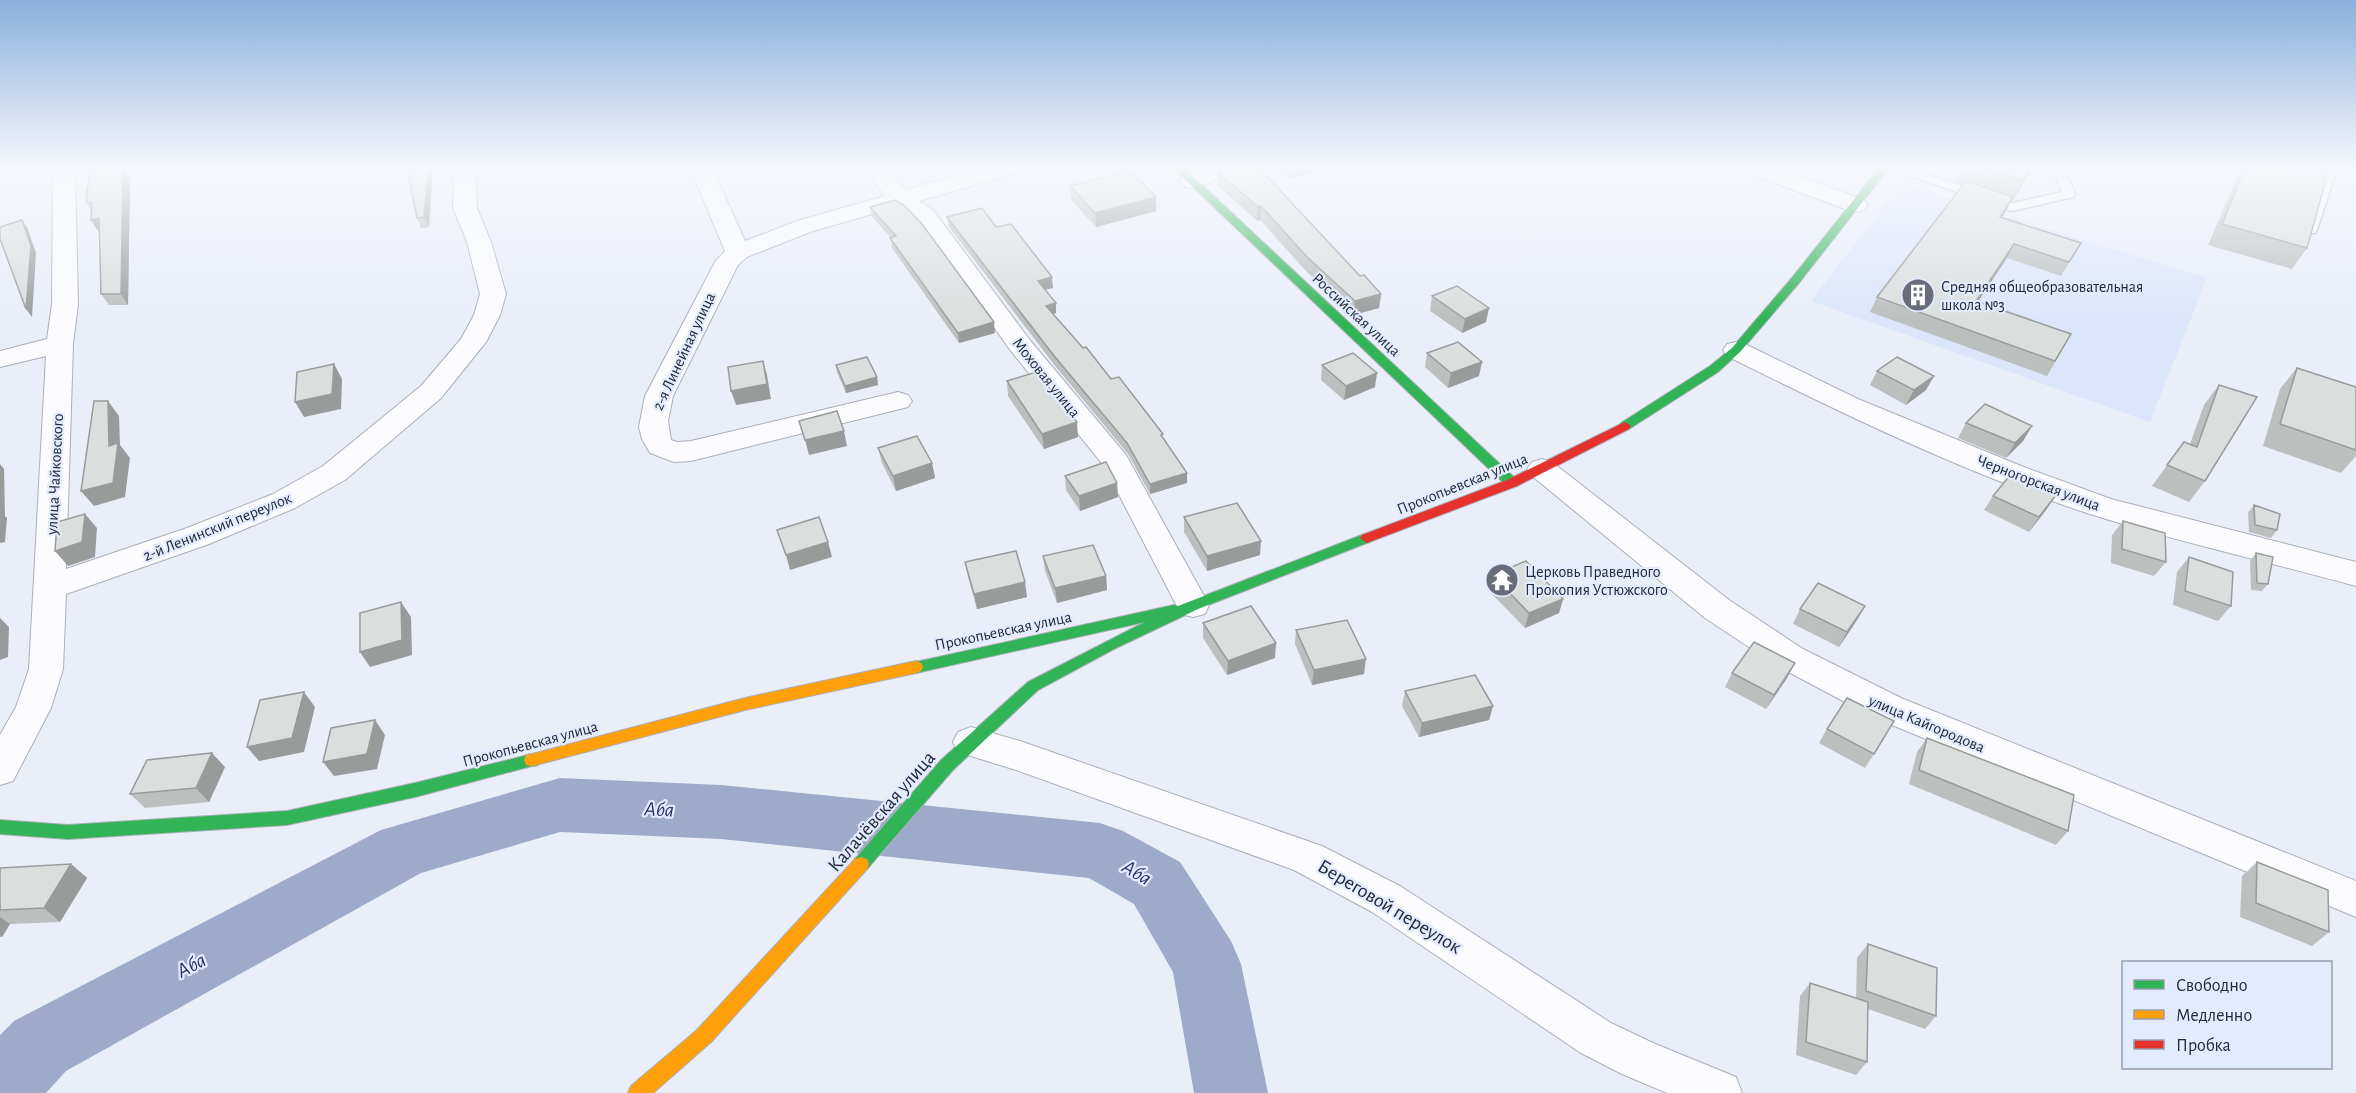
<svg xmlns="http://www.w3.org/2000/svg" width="2356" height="1093" viewBox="0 0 2356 1093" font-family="'Alegreya Sans',sans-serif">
<rect width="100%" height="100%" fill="#e9eef9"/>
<!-- built -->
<path fill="#dce5fb" d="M1901 184 2207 278 2150 422 1811 301Z"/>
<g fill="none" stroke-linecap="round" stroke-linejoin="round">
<!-- river -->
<path fill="#9eaac9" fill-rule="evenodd" d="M560 778 721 785 1100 823 1123 831 1180 862 1231 941 1241 964 1268 1093H1194L1173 972 1134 904 1089 878 721 839 560 832 421 873 66 1071 46 1093H0V1035L14 1021 381 830Z"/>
<!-- lane casing -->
<g stroke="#abafba" stroke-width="3">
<g id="lane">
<path d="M1888 168H1907L2013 203 2062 192 2051 168H2063L2075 194 2073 197 2012 211Z"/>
<path d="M2325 168H2337L2317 230 2315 233H2307L2305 230Z"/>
</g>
</g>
<!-- street casing -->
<g stroke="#abafba" stroke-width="2">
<g id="street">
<path d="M53 168H75L78 304 73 344 66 569 187 528 273 494 323 466 421 386 461 339 474 315 480 294 467 242 453 208 454 168H476L477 208 491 242 506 294 500 315 486 342 441 398 345 480 295 508 209 544 66 594 63 669 51 708 13 781 0 785V735L16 707 29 669 46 356 0 367V351L47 339 52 304Z"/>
<path d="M690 168H712L745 241 797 221 885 196 864 168H887L905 190 982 168H1019L1016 173 919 201 933 210 1029 339 1126 455 1209 605 1205 614 1193 617 1181 614 1104 466 1011 351 917 220 897 207 813 231 747 257 738 265 673 396 668 421 671 440 677 442 691 441 898 392 908 395 912 401 908 407 691 461 674 462 650 453 642 439 639 427 645 396 715 262 725 251Z"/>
<path d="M1204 168H1236L1233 173 1199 186 1191 188 1183 186 1180 181 1183 176Z"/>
<path d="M1744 168H1777L1864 200 1868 205 1864 210 1856 212 1848 210 1747 173Z"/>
<path d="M1736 342 1745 344 1858 399 2021 466 2111 499 2356 562V586C2269 562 2179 542 2093 515 1969 475 1843 414 1727 356L1723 350 1727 344Z"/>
<path d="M1542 459 1552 462 1729 600 1803 649 1901 698 2356 881V917L1875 718 1779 667 1705 618 1532 476 1527 469 1532 462Z"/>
<path d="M971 727 1020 741 1322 846 1400 886 1611 1023 1653 1043 1736 1077 1742 1093H1667L1622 1074 1581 1053 1372 912 1294 870 1016 770 958 752 953 742 958 732Z"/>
</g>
</g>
<!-- fast casing -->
<g stroke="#abafba" stroke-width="2">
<g id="fast">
<path d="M1173 168H1184L1517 480 1518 483 1517 486H1507Z"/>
<path d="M1879 168H1889L1799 283 1740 352 1718 372 1629 429H1621L1619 426 1621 423 1710 366 1732 348 1791 279Z"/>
<path d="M1367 533 1372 535 1374 538 1372 541 1198 609 1114 649 1038 690 953 770 867 869 861 871 855 869 853 864 855 859 941 760 1028 682 1145 622 916 673 911 671 909 667 911 663 1174 605 1178 606Z"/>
<path d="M532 754 538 755 540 760 538 765 532 766 415 797 287 825 68 839 0 834V820L68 825 287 811 415 783Z"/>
</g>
</g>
<!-- slow casing -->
<g stroke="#abafba" stroke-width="2">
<g id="slow">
<path d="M916 661 921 663 923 667 921 671 916 673 745 710 532 766 526 765 524 760 526 755 532 754 745 698Z"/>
<path d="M861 857 867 859 869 864 867 869 711 1042 653 1093H628L631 1086 697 1030 855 859Z"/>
</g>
</g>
<!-- jam casing -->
<g stroke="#abafba" stroke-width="2">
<path id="jam" d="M1625 422 1631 426 1629 429 1517 486 1372 541 1367 543 1360 538 1362 535 1507 480Z"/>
</g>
<!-- lane -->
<use href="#lane" fill="#fcfcfe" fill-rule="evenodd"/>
<!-- street -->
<use href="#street" fill="#fcfcfe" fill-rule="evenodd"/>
<!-- fast -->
<use href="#fast" fill="#30b455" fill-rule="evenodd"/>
<!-- slow -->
<use href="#slow" fill="#ff9f0a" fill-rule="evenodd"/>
<!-- jam -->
<use href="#jam" fill="#e5322d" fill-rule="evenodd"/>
</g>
<!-- wall -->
<g fill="#bbbfbe">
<path d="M90 168H125L130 177 128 305H109L101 294 99 230 98 231 91 220V210L86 202Z"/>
<path d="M407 168 429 227 421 228 417 218Z"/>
<path d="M1225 168H1259L1360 276 1381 294 1379 308 1353 315 1306 271 1260 220 1257 221 1217 185 1218 172 1225 170Z"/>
<path d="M1274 168H1314V172L1290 178Z"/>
<path d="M1962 168H2033L2013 200H2011L2002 218 2081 243 2061 276 2007 258 1978 302 2071 334 2047 376 1870 312 1877 297 1964 184 1956 182Z"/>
<path d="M2241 168H2327L2307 248 2292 269 2208 245Z"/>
<path d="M1070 186 1156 197V211L1096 227 1071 200Z"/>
<path d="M870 207 995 333 959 343 892 248 891 238 872 217Z"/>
<path d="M947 217 996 227 1053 288 1045 290 1056 303V313L1053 314 1083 348 1163 438 1187 473V483L1150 494 1128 454 1056 367 949 227Z"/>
<path d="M1432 296 1486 322 1462 333 1430 311Z"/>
<path d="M1427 353 1479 376 1448 388 1425 367Z"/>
<path d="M836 365 877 377 878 385 846 393 837 372Z"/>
<path d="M1322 365 1375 387 1344 400 1321 380Z"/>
<path d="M2297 368 2356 387V456L2341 473 2263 446 2280 389Z"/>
<path d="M1877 371 1926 390 1906 405 1870 385Z"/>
<path d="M1007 381 1078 437 1044 449 1008 396Z"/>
<path d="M2219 385 2205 481 2189 502 2152 486 2184 442 2190 444 2204 405Z"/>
<path d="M1966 423 2032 426 2023 441 2006 458 1958 438Z"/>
<path d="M878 448 932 463 935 478 896 491 882 463Z"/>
<path d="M1065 476 1117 483 1118 497 1080 511 1066 490Z"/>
<path d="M2056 495 2046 510 2029 532 1984 510 1993 496Z"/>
<path d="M2254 505 2277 530 2271 538 2249 532 2248 513Z"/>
<path d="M1184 517 1260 555 1207 571 1184 532Z"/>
<path d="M2123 521 2166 562 2154 576 2111 563 2112 535Z"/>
<path d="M2256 553 2268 584 2262 591 2251 590 2250 561Z"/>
<path d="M1043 556 1106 576 1107 590 1057 603 1045 571Z"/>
<path d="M2189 557 2231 606 2218 621 2173 605 2177 572Z"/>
<path d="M965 562 1027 597 977 609 968 577Z"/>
<path d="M1492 575 1563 599 1559 613 1525 628 1488 590Z"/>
<path d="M1865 606 1857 620 1839 647 1793 624 1800 609Z"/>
<path d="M1203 623 1275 658 1227 675 1203 638Z"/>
<path d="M1296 630 1364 674 1312 685 1295 644Z"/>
<path d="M1732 673 1787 678 1766 709 1725 687Z"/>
<path d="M1405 691 1493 706 1489 720 1419 737 1402 706Z"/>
<path d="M1827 729 1874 754 1865 768 1819 743Z"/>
<path d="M1927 738 2068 831 2056 845 1909 784 1917 752Z"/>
<path d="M225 767 209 802 145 808 130 794Z"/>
<path d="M2257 862 2329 932 2312 946 2240 917 2242 876Z"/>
<path d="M71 864 87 878 60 922 10 924 2 937H0V868Z"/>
<path d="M1868 944 1936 1016 1925 1029 1868 1009 1867 1062 1856 1075 1796 1055 1800 996 1810 983 1856 998 1857 958Z"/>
</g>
<!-- shaded-wall -->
<g fill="#999b9b">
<path d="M123 168H125L130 177 128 305 121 294Z"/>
<path d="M428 168H433L429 227 424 217Z"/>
<path d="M1291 168H1314V172L1290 178Z"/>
<path d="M2031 168H2033L2013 200 2023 180Z"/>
<path d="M1156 197V211L1096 227 1095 213Z"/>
<path d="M2013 197 2006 211 1993 231 2000 217Z"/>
<path d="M1261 206 1260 220 1257 221 1258 207Z"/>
<path d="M99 218 106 229 98 231 91 220Z"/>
<path d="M22 220 27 227 36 253 32 317 26 309Z"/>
<path d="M2014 244 2007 258 1969 315 1976 301Z"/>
<path d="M1052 277 1053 288 1039 291 1038 281Z"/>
<path d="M1381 294 1379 308 1353 315 1355 301Z"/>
<path d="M1056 303V313L1047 316 1046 306Z"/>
<path d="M1489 308 1486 322 1462 333 1465 319Z"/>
<path d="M994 322 995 333 959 343 958 333Z"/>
<path d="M763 361 767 375 771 399 736 405 731 391Z"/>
<path d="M1482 362 1479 376 1448 388 1451 373Z"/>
<path d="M334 364 342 379 341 409 304 417 295 402Z"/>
<path d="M1377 373 1375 387 1344 400 1346 386Z"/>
<path d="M1934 376 1926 390 1906 405 1914 390Z"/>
<path d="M877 377 878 385 846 393 845 386Z"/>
<path d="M108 401 119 416 120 445 130 458 125 497 94 506 81 491 109 446Z"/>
<path d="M1077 422 1078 437 1044 449 1042 434Z"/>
<path d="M2032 426 2023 441 2006 458 2015 443Z"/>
<path d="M844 431 847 446 809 455 805 440Z"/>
<path d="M932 463 935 478 896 491 893 476Z"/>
<path d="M0 464 4 469 5 516 7 518 5 542 0 543Z"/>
<path d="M1187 473V483L1150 494V484Z"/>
<path d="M1117 483 1118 497 1080 511 1079 496Z"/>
<path d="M2056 495 2046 510 2029 532 2039 517Z"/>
<path d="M85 514 97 528 95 557 68 566 55 551Z"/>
<path d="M1261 541 1260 555 1207 571V556Z"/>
<path d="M828 542 832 557 790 570 786 555Z"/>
<path d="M1106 576 1107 590 1057 603 1055 588Z"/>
<path d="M1025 582 1027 597 977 609 974 594Z"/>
<path d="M1563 599 1559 613 1525 628 1529 613Z"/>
<path d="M401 602 411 617 412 655 370 667 360 652Z"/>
<path d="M1865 606 1857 620 1839 647 1847 632Z"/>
<path d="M0 618 9 627 8 657 0 660Z"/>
<path d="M1276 643 1275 658 1227 675 1228 661Z"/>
<path d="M1366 659 1364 674 1312 685 1314 670Z"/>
<path d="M1795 663 1787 678 1766 709 1774 695Z"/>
<path d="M304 692 315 707 304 752 259 761 247 747Z"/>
<path d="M1493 706 1489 720 1419 737 1422 723Z"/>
<path d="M375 720 385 735 377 769 334 776 323 762Z"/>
<path d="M212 753 225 767 209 802 196 788Z"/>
<path d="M71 864 87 878 60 922 44 908Z"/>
<path d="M0 917 10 924 2 937 0 935Z"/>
</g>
<!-- building -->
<g fill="#dadedd" stroke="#999b9b" stroke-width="1.5">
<path d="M90 168H108V170L123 168 121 294H101L99 218 91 220 92 203 86 202Z"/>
<path d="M407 168H428L424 217 417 218Z"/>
<path d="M1228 168H1259L1360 276 1364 275 1381 294 1355 301 1307 257 1261 206 1258 207 1218 172Z"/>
<path d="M1985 168H2031L2023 180Z"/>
<path d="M2245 168H2327L2323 179 2326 180 2307 248 2222 224Z"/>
<path d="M1130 171 1156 197 1095 213 1070 186Z"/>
<path d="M1966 181 2013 197 2000 217 2081 243 2069 262 2014 244 1976 301 2071 334 2055 361 1877 297Z"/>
<path d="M895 200 905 206 922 224 994 322 958 333 890 238 896 236 870 207Z"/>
<path d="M982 208 996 227 1011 224 1052 277 1038 281 1056 303 1046 306 1083 348 1086 347 1111 379 1119 377 1163 434 1161 435 1187 473 1150 484 1127 443 1055 357 947 217Z"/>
<path d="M22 220 31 246 26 309 0 239V227Z"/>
<path d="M1457 286 1489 308 1465 319 1432 296Z"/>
<path d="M1458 342 1482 362 1451 373 1427 353Z"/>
<path d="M1353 353 1377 373 1346 386 1322 365Z"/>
<path d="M867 357 877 377 845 386 836 365Z"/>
<path d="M1897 357 1934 376 1914 390 1877 371Z"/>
<path d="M763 361 767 384 731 391 728 367Z"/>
<path d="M334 364 332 394 295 402 297 372Z"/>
<path d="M2297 368 2356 387V450L2280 424Z"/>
<path d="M1036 372 1077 422 1042 434 1007 381Z"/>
<path d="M2219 385 2257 397 2205 481 2167 465 2184 442 2197 447Z"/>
<path d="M94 401H108L109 446 118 443 113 483 81 491Z"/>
<path d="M1985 404 2032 426 2015 443 1966 423Z"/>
<path d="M837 411 844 431 805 440 799 421Z"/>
<path d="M917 436 932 463 893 476 878 448Z"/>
<path d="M1106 462 1117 483 1079 496 1065 476Z"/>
<path d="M2011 474 2056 495 2039 517 1993 496Z"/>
<path d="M1237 503 1261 541 1207 556 1184 517Z"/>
<path d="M2254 505 2280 514 2277 530 2255 525Z"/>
<path d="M85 514 82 542 55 551 57 522Z"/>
<path d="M819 517 828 542 786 555 777 530Z"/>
<path d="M2123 521 2165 533 2166 562 2122 549Z"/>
<path d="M1093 545 1106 576 1055 588 1043 556Z"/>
<path d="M1016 551 1025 582 974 594 965 562Z"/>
<path d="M2256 553 2273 557 2268 584 2257 583Z"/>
<path d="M2189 557 2233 572 2231 606 2185 591Z"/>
<path d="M1526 561 1563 599 1529 613 1492 575Z"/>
<path d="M1818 583 1865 606 1847 632 1800 609Z"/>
<path d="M401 602 402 640 360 652V613Z"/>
<path d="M1251 606 1276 643 1228 661 1203 623Z"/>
<path d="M1347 620 1366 659 1314 670 1296 630Z"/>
<path d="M1754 642 1795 663 1774 695 1732 673Z"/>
<path d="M1475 675 1493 706 1422 723 1405 691Z"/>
<path d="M304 692 292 738 247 747 260 700Z"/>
<path d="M1847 698 1894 721 1874 754 1827 729Z"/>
<path d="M375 720 367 754 323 762 331 728Z"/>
<path d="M1927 738 2074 795 2068 831 1919 770Z"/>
<path d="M212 753 196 788 130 794 147 760Z"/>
<path d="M2257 862 2328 890 2329 932 2256 903Z"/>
<path d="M71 864 44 908 0 910V868Z"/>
<path d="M1868 944 1937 968 1936 1016 1866 991Z"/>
<path d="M1810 983 1868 1002 1867 1062 1806 1042Z"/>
</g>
<!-- sky -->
<linearGradient id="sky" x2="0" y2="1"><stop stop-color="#8ab0dc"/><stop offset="0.52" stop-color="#f5f7fc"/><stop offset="1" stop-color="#f5f7fc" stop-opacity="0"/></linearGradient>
<rect width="2356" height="321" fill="url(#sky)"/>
<!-- icons -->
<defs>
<g id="building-disc" transform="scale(1.725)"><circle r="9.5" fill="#686d79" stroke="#e3ebff"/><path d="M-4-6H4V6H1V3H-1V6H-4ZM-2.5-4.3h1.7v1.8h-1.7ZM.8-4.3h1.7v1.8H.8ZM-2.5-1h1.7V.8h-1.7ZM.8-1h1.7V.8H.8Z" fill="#fff"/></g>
<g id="temple-disc" transform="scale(1.725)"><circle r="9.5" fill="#686d79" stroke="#e3ebff"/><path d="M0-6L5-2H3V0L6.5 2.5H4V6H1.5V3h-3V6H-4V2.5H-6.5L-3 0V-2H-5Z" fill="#fff"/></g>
</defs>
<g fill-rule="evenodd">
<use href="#building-disc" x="1918" y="295"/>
<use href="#temple-disc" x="1502" y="580"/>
</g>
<g text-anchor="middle" stroke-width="4.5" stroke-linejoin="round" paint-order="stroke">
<!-- poi labels -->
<g font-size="16" fill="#232834" stroke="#e3ebff" text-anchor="start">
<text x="1941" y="292">Средняя общеобразовательная<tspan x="1941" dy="18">школа №3</tspan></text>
<text x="1525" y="577">Церковь Праведного<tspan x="1525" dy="18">Прокопия Устюжского</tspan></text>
</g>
<!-- street labels -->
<g font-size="16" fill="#232834" stroke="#e3ebff">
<text transform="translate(1357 314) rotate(43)" y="6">Российская улица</text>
<text transform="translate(683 351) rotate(-65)" y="6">2-я Линейная улица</text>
<text transform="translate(1047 377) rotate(51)" y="6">Моховая улица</text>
<text transform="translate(54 474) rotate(-87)" y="6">улица Чайковского</text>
<text transform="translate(2039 482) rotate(21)" y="6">Черногорская улица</text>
<text transform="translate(1462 483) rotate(-22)" y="6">Прокопьевская улица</text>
<text transform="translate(217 526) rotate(-22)" y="6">2-й Ленинский переулок</text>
<text transform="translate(1003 630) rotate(-12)" y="6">Прокопьевская улица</text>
<text transform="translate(1927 723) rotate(23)" y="6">улица Кайгородова</text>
<text transform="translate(530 743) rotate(-15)" y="6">Прокопьевская улица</text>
</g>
<!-- near-street labels -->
<g font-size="20" fill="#232834" stroke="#e3ebff">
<text transform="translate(881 811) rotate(-49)" y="7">Калачёвская улица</text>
<text transform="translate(1390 906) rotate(31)" y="7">Береговой переулок</text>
</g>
<!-- near-water labels -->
<g font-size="21" font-style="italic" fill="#223265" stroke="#e3ebff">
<text transform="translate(659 809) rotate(3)" y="7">Аба</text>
<text transform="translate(1137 872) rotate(31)" y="7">Аба</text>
<text transform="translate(191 965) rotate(-28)" y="7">Аба</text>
</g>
</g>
<!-- legend -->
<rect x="2122" y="961" width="210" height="108" fill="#e3ebff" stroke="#969dae" stroke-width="1.5"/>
<rect x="2134" y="980" width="30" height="9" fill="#30b455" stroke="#969dae" stroke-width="1.5"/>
<text x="2176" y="991" font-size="18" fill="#232834">Свободно</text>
<rect x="2134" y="1010" width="30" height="9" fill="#ff9f0a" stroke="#969dae" stroke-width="1.5"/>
<text x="2176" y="1021" font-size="18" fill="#232834">Медленно</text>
<rect x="2134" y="1040" width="30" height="9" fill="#e5322d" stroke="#969dae" stroke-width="1.5"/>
<text x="2176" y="1051" font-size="18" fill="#232834">Пробка</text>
</svg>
